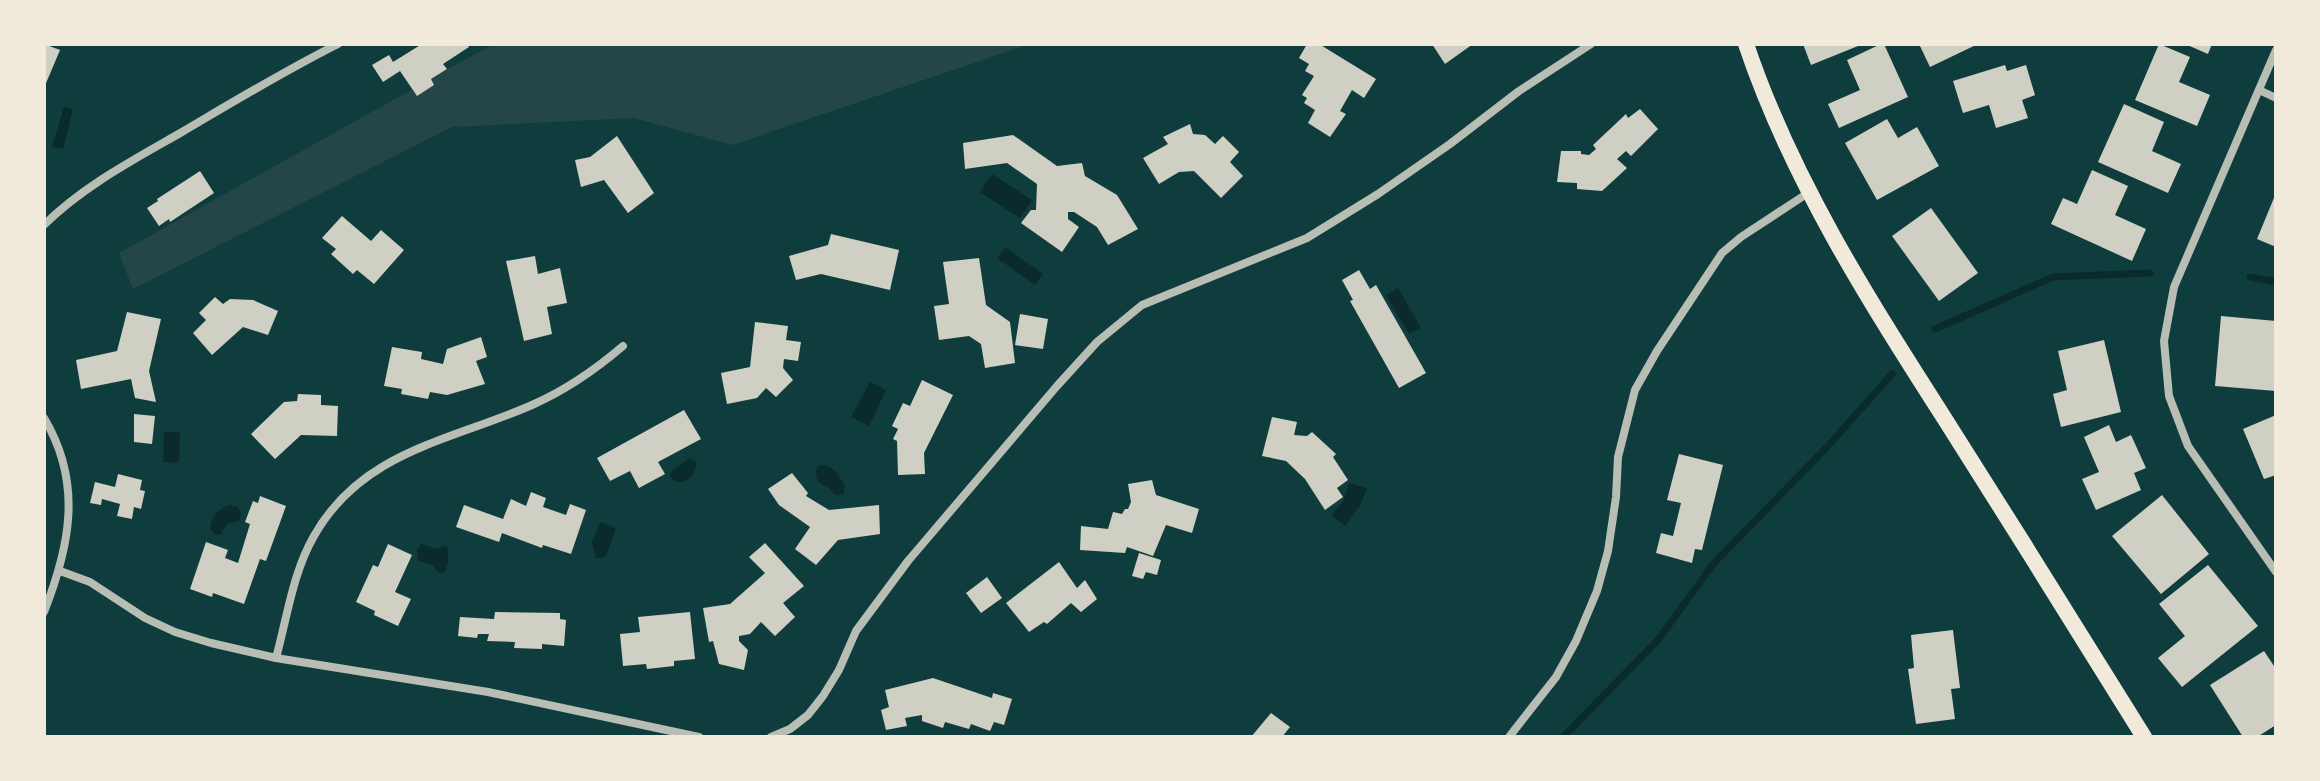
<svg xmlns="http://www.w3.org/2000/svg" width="2320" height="781" viewBox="0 0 2320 781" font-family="Montserrat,sans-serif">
<rect width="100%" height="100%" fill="#0f3d3e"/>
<!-- green -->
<path fill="#244646" d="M503 44H1030L732 145 634 118 452 127 133 289 119 253 488 47Z"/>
<!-- water -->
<g fill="#0a2a2b">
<path d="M64 107 73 109 63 149 52 147Z"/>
<path d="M992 174 1032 200 1020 218 980 192Z"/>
<path d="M1005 247 1043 274 1035 285 997 258Z"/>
<path d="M1398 288 1421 328 1409 334 1386 295Z"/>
<path d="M870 382 886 390 869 426 851 417Z"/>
<path d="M164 432H180L179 463 163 462Z"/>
<path d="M690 458 697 463C695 475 687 485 674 481L670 476 671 471Z"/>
<path d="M819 465C836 465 837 474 845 486L843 494 835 495 829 488 818 482 815 472Z"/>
<path d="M1349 483 1367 488 1360 506 1345 526 1331 515 1344 500Z"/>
<path d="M230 505 238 507 241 514 239 521 227 524 220 535 215 534 210 529C211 517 218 509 230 505Z"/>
<path d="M601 522 616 528 606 556 596 559 592 542Z"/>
<path d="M421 544 438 549 443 546 448 547V564L444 573H438L433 565 418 561 417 550Z"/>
</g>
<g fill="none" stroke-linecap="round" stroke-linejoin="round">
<!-- stream -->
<g stroke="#0a2a2b" stroke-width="7">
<path d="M2250 277 2276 282"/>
<path d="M1935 329 2053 277 2150 273"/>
<path d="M1563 737 1658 640 1714 563 1827 447 1892 374"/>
</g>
</g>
<!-- building -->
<g fill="#cfcfc3">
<path d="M44 44 60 50 44 88Z"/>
<path d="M422 44H467L469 47 443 64 447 69 431 79 434 85 417 96 400 71 383 82 372 65 389 55 393 62Z"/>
<path d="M1307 44H1319L1376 79 1364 98 1352 90 1340 111 1346 114 1330 137 1308 123 1315 110 1304 103 1307 98 1302 95 1314 76 1305 71 1309 64 1299 58Z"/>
<path d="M1432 44H1473L1445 64Z"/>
<path d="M1803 44H1863L1811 65Z"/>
<path d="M1881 44H1884L1908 97 1839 128 1828 104 1860 90 1847 60Z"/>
<path d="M1919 44H1978L1930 67Z"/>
<path d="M2159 44 2190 57 2179 82 2210 95 2197 126 2135 100Z"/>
<path d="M2185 44H2212L2208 54Z"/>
<path d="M2005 65 2007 71 2026 65 2035 95 2022 100 2028 118 1996 128 1989 105 1963 113 1953 81Z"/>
<path d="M2124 104 2164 122 2152 151 2181 164 2168 193 2098 162Z"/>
<path d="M1640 109 1658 129 1631 156 1626 151 1617 159 1627 168 1602 191 1577 189V183L1557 182 1561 151H1581V154L1589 155 1596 149 1593 145 1626 114 1628 118Z"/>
<path d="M1887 119 1898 138 1917 127 1939 166 1877 200 1845 143Z"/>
<path d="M1190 124 1193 134 1205 135 1215 144 1223 136 1239 152 1230 162 1243 176 1221 198 1194 171 1179 172 1159 184 1143 158 1168 144 1163 137Z"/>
<path d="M1013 135 1057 166 1082 163 1085 176 1117 195 1138 229 1108 245 1097 227 1074 212H1068V219L1079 227 1062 252 1021 223 1031 210H1036L1037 184 1007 163 965 169 963 143Z"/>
<path d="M617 136 654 193 628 213 604 180 581 187 575 160 590 157Z"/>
<path d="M2092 170 2128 186 2115 215 2146 229 2132 261 2051 224 2063 198 2077 204Z"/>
<path d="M200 171 214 193 170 222 169 219 159 226 147 208 158 201 157 199Z"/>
<path d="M2276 193V247L2257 239Z"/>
<path d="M1931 208 1978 273 1939 301 1892 236Z"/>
<path d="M342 216 371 241 381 230 404 250 374 284 357 270 353 274 331 254 336 249 322 238Z"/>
<path d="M831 234 899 250 890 290 821 274 796 280 789 256 828 245Z"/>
<path d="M535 256 538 274 560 268 567 303 547 307 552 334 524 341 506 261Z"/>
<path d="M979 258 986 305 1010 322 1015 363 985 368 981 344 969 336 939 340 934 306 949 304 943 262Z"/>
<path d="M1359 270 1370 289 1376 285 1426 373 1399 388 1350 301 1353 300 1342 280Z"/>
<path d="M215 297 223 304 230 299 253 300 278 311 268 335 243 327 212 355 193 333 206 320 199 313Z"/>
<path d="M127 312 161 319 149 371 156 402 135 398 131 379 81 389 76 360 117 351Z"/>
<path d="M1020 314 1048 319 1043 349 1015 345Z"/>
<path d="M2221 316 2276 321V391L2215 386Z"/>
<path d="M755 322 788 326 786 340 801 342 798 361 784 359 783 368 793 380 776 397 766 388 757 398 727 404 721 373 750 367Z"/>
<path d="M481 337 487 357 476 361 485 384 447 395 430 392 428 399 401 394 402 389 384 386 392 347 422 352 421 359 443 364 447 349Z"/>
<path d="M2104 340 2121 412 2061 427 2053 394 2067 390 2058 351Z"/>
<path d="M922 380 953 395 924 453 925 474 898 475 897 441 893 439 898 429 892 426 903 403 910 406Z"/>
<path d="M298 394 321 395V405L338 406 337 436 301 435 275 459 251 434 284 402 297 401Z"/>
<path d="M684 410 701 439 658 462 665 474 639 488 630 471 610 481 597 458Z"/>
<path d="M134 414 155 416 152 444 134 442Z"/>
<path d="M2276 415V475L2264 479 2243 429Z"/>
<path d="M1272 417 1297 422 1294 435 1307 436 1312 432 1336 454 1333 457 1348 480 1337 488 1343 497 1325 510 1305 479 1286 461 1262 456Z"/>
<path d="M2109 425 2116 442 2131 435 2146 468 2134 473 2141 490 2096 510 2082 479 2099 472 2084 437Z"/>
<path d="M1679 454 1723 465 1702 550 1695 549 1692 563 1656 553 1661 533 1673 536 1681 503 1667 500Z"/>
<path d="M792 473 808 493 806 496 829 510 879 505 880 534 838 540 816 565 795 549 810 527 779 505 768 489Z"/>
<path d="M118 474 142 480 140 490 145 491 141 509 134 507 132 519 117 516 120 504 102 499 101 505 90 503 95 482 115 487Z"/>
<path d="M1152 480 1156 495 1199 509 1192 533 1166 525 1153 556 1127 547 1125 553 1080 550 1081 526 1108 529 1113 512 1122 514 1125 509H1128L1131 502 1128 484Z"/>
<path d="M531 492 546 498 543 507 566 515 570 504 586 510 571 554 543 545 542 548 502 533 499 542 456 527 464 505 503 519 511 499 526 506Z"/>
<path d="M2162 495 2209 554 2161 594 2112 536Z"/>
<path d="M260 496 286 506 266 561 260 559 244 604 213 593 212 597 190 589 206 542 228 550 225 558 238 563 250 524 245 522 253 501 258 503Z"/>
<path d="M765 543 804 586 783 603 795 617 775 636 761 622 750 634 739 636V641L748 650 744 670 719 664 713 641 709 642 703 608 730 604 765 573 749 557Z"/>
<path d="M388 544 412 555 395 592 411 599 398 626 374 615 375 611 356 602 373 565 378 567Z"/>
<path d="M1139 553 1161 560 1157 575 1146 572 1143 579 1132 576Z"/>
<path d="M1059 562 1077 588 1085 580 1097 599 1081 612 1071 603 1047 624 1044 622 1029 632 1006 603Z"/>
<path d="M2208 565 2258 626 2182 687 2158 658 2185 636 2159 604Z"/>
<path d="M987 577 1002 598 981 613 966 593Z"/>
<path d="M495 612 560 613V619L566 620 564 646 542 644V649L514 648 515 642 487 641 489 634H478L477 638 458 636 460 617 494 619Z"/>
<path d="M690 612 695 659 674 661V666L647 669 646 664 623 666 620 634 640 632 638 617Z"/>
<path d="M1953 630 1960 688 1951 689 1955 719 1916 724 1908 669 1914 668 1911 635Z"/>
<path d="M2264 651 2276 669V725L2257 737H2243L2210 685Z"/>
<path d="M933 678 992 698 993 693 1012 699 1004 725 994 722 990 731 971 724 969 729 945 722 943 728 922 721V715L905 718 907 726 886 730 881 710 889 707 885 690Z"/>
<path d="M1271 713 1290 727 1282 737H1251Z"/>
</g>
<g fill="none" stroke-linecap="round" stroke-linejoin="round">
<!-- minor -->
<g stroke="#b8beb3" stroke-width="8">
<path d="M2276 50 2174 287 2164 341 2169 396 2188 446 2276 572"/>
<path d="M2259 90 2276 98"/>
<path d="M44 225C83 186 135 159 182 132 233 102 284 71 338 44"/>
<path d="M44 418C83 483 70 546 44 612"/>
<path d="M60 571 90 582 145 618 175 632 211 643 276 658 488 692 699 737"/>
<path d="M276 658C287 618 293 572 314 536 362 451 450 441 532 405 566 390 595 370 623 346"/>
<path d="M771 737 790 729 808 715 823 696 839 670 856 631 908 561 1057 386 1097 342 1142 305 1307 238 1378 194 1450 144 1519 91 1591 44"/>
<path d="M1509 737 1556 677 1576 641 1597 591 1608 551 1616 497 1618 457 1635 390 1657 351 1722 253 1741 237 1808 193"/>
</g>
<!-- secondary -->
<path stroke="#f1e9da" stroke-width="16" d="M1746 44C1792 181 1870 302 1948 424 2014 528 2079 632 2144 737"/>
</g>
<!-- border -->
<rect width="2320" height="781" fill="none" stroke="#f1e9da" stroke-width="92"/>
</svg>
